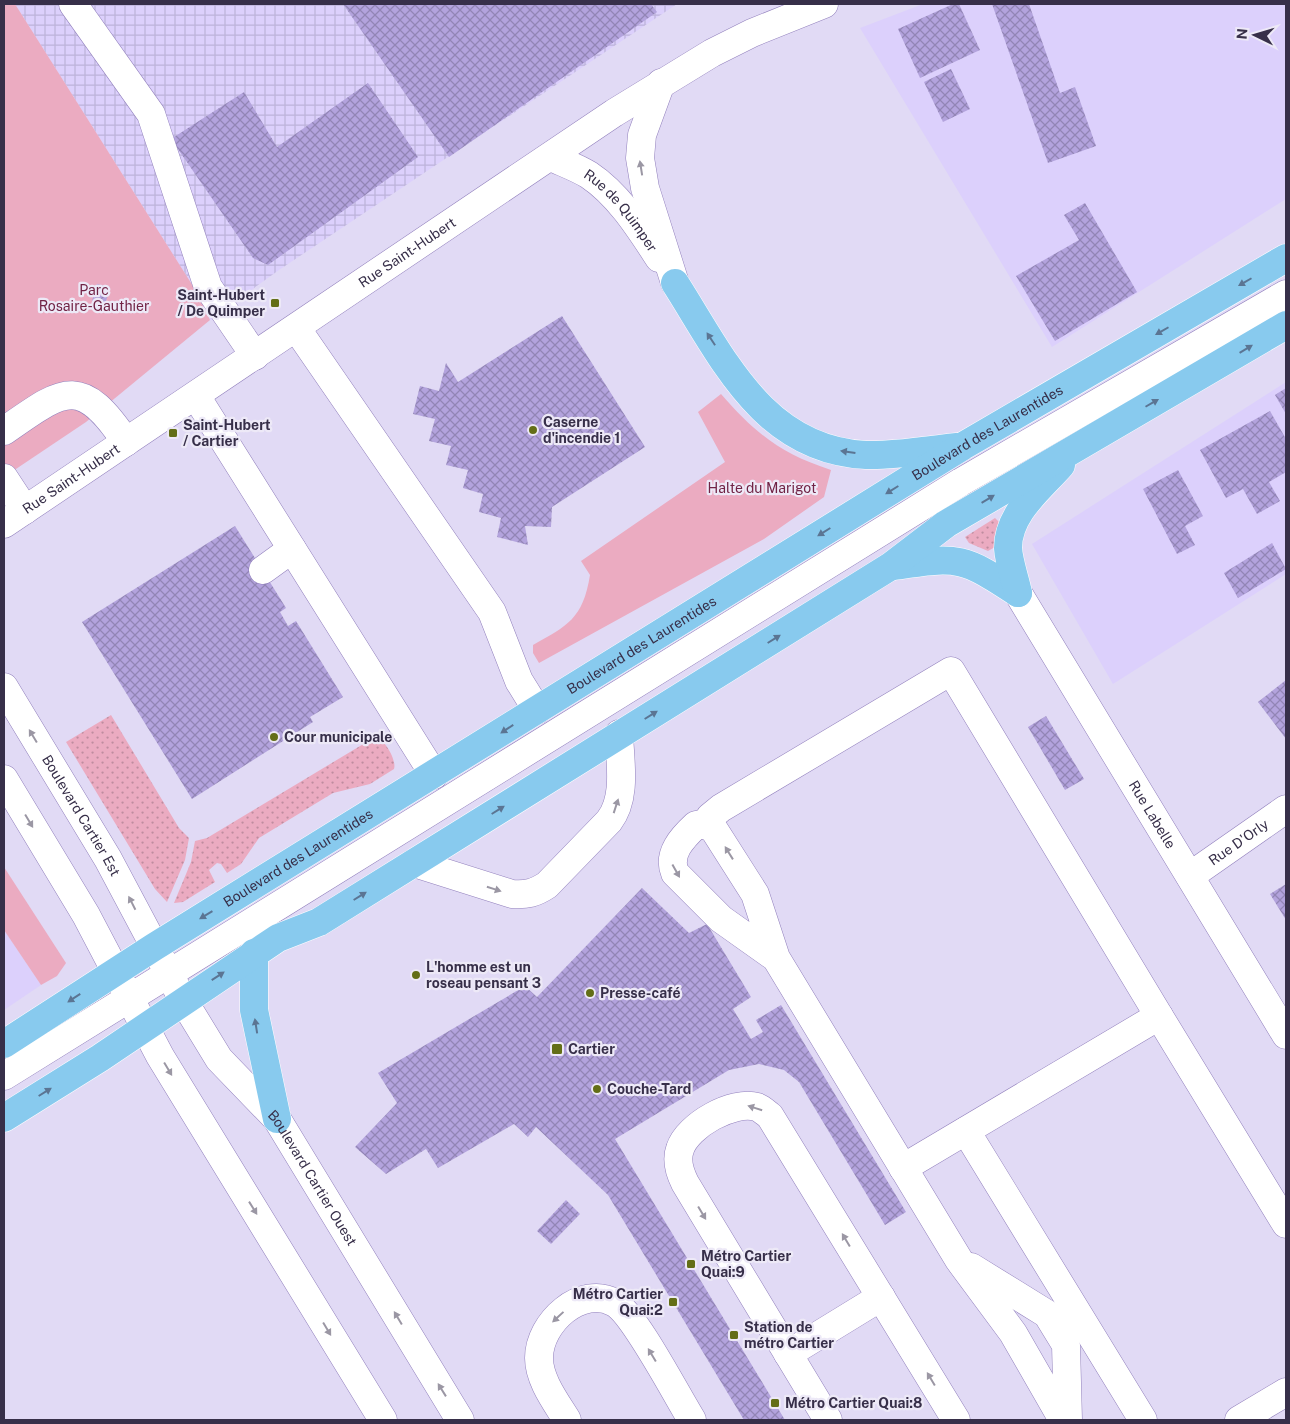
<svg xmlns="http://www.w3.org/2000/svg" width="1290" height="1424" viewBox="0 0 1290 1424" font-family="'Public Sans',sans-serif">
<defs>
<pattern id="industrial-grid" width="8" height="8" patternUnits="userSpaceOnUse" patternTransform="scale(1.25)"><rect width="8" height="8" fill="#dcd0fc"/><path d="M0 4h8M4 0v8" fill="none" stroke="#bdb3da"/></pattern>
<pattern id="grass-dots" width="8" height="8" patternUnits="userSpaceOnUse" patternTransform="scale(1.25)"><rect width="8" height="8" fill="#ebabc1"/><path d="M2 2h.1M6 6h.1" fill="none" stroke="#bf8c9f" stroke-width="1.8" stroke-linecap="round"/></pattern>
<pattern id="building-cross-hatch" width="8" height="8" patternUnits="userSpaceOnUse" patternTransform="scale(1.25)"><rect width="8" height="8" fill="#b3a3dd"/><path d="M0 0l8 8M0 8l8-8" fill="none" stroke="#9285b5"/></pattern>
</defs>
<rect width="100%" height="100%" fill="#e1daf5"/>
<!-- built -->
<g fill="#dcd0fc">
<path d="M923 4H1286V199L1052 347 860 28Z"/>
<path d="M1286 382V574L1113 684 1032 544Z"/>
<path d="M4 930 41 985 4 1010Z"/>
</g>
<!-- industrial -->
<path fill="url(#industrial-grid)" d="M15 4H677L279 270 210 320 198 294Z"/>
<!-- grass -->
<g fill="url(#grass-dots)">
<path d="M995 518 999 522 995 547 988 551 969 543 965 537Z"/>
<path d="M111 715 179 828 189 838 185 860 167 902 155 889 66 742Z"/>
<path d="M375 737C384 738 397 760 394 769L370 784 333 793 259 838 241 864 227 873 221 864 217 863 209 870 215 882 183 902 174 903 191 862 195 841 207 838Z"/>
</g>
<!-- park -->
<g fill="#ebabc1">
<path d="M4 4H15L198 294 210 320 86 422 4 477Z"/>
<path d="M721 394C755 433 781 454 831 470L824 497 764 539 539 663 533 653V645C567 626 583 619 590 575L581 561 725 462 698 412Z"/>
<path d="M4 867 66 963 57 976 41 985 4 930Z"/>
</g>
<!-- building -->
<g fill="url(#building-cross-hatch)">
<path d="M343 4H651L657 12 449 157Z"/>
<path d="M953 4H959L980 50 920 78 898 29Z"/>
<path d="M992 4H1029L1060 93 1075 87 1096 146 1048 163Z"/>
<path d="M951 69 970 109 943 122 924 82Z"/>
<path d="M368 83 418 157 268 265 253 258 171 139 244 92 277 147Z"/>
<path d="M1085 203 1137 292 1055 341 1016 276 1079 240 1064 215Z"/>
<path d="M97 284 110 287 105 305 92 301Z"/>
<path d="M562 316 645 447 552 507 551 527 525 526 528 545 497 537 501 518 479 512 483 494 463 488 468 470 446 465 451 446 429 441 435 419 413 414 420 386 439 391 446 363 458 382Z"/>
<path d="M1286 388V414L1275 395Z"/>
<path d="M1270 411 1286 439V472L1269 482 1280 501 1257 514 1243 489 1226 498 1200 450Z"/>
<path d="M1178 470 1203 516 1185 526 1195 545 1177 554 1143 489Z"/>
<path d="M235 526 286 608 280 612 288 626 296 621 343 697 310 717 313 722 192 799 82 622Z"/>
<path d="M1272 543 1286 569 1238 598 1224 573Z"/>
<path d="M1286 680V739L1258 702Z"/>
<path d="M1046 716 1084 779 1065 790 1028 727Z"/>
<path d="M1286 884V920L1270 894Z"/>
<path d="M642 888 689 933 707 924 751 997 733 1009 751 1039 763 1032 756 1020 781 1005 906 1212 885 1225 799 1082 784 1070 759 1064 729 1070 615 1139 785 1420H744L608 1195 536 1127 528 1137 514 1124 438 1168 426 1149 386 1174 355 1147 397 1103 378 1073 525 986 537 997Z"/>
<path d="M566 1200 580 1214 551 1244 537 1231Z"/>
</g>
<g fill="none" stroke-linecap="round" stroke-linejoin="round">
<!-- minor casing -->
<g stroke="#9280bd" stroke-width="29">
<g id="minor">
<path d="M73 4 151 114 208 287 255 356"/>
<path d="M661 83 642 135 640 158 645 188 675 283"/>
<path id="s1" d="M551 157C564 163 578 168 589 175 619 195 640 229 659 258"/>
<path d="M297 329 492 612 519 681 537 710"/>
<path d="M196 396 434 775"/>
<path d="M4 431C63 390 80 373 126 442"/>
<path d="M4 478 25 510"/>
<path id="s2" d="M4 524 614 113 712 53 752 33 824 4"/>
<path d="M263 570 292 549"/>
<path id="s3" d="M1018 593 1286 1035"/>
<path id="s4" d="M4 687 108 859 183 1000 219 1059 277 1119 460 1420"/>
<path d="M4 779 86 915 160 1056 383 1420"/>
<path d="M706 825 710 817 721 808 951 671 1159 1016 903 1168"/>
<path d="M414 863 512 894C527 895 535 893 547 885L609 821C627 798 620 762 619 734"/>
<path id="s5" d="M1190 876 1286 809"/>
<path d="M776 958 721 919 675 873C667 854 682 838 696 825L702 824 713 828 755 894 776 958 959 1260 1013 1333 1063 1420"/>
<path d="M1159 1016 1286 1224"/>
<path d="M4 1076 961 482 1286 294"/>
<path d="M966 1131 1143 1420"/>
<path d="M971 1267 1047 1314 1066 1345 1068 1420"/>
<path d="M788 1354 881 1297"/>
<path d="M567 1420C556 1402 539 1380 539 1358 539 1323 581 1284 615 1303 635 1315 677 1396 692 1420"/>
<path d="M828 1420 685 1183C680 1173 676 1160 680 1149 688 1125 733 1100 757 1107 762 1109 766 1113 770 1116L956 1420"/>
<path d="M1239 1420 1286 1392"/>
</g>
</g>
<!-- major casing -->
<g stroke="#fff" stroke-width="29">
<g id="major">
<path d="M675 283C723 358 763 450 866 455 896 456 927 450 957 447"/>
<path d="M894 566C960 556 963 557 1018 593"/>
<path d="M1018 593C1015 578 1009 563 1008 548 1008 513 1040 489 1061 465"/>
<path d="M254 953V1010L277 1119"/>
<path id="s6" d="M4 1044 154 947 963 446 1286 258"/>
<path d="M4 1118 100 1058 278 938 319 922 891 566 946 524 1286 325"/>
</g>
</g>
<!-- minor -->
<use href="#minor" stroke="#fff" stroke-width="28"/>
<!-- major -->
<use href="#major" stroke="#88caee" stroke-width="28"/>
</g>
<!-- one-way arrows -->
<defs><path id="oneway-solid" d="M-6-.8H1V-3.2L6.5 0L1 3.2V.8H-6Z" transform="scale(1.25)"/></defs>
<g fill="#9b97a4">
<use href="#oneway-solid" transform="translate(641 168) rotate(-99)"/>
<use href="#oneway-solid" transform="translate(33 736) rotate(-121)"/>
<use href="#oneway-solid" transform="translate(616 806) rotate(-72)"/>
<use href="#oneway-solid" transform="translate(29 821) rotate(59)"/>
<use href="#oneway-solid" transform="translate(729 853) rotate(-122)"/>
<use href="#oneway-solid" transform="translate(676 871) rotate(61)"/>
<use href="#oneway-solid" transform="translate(494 889) rotate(18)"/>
<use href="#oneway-solid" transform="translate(132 903) rotate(-117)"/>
<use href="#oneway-solid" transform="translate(168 1069) rotate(59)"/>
<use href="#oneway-solid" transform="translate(755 1108) rotate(-163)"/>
<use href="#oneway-solid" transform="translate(253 1208) rotate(58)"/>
<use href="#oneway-solid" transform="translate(702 1213) rotate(59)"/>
<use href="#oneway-solid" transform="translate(846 1240) rotate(-121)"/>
<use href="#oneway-solid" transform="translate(558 1317) rotate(137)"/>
<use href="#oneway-solid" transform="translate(398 1318) rotate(-121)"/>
<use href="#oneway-solid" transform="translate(327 1329) rotate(59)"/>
<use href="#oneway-solid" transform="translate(652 1355) rotate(-121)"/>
<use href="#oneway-solid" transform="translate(931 1379) rotate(-121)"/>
<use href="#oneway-solid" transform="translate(442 1390) rotate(-122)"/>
</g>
<g fill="#5b7593">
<use href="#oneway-solid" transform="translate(1245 282) rotate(150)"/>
<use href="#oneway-solid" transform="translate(1162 331) rotate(150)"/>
<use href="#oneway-solid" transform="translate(711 339) rotate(-123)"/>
<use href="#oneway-solid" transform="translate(1246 349) rotate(-31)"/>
<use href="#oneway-solid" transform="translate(1152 403) rotate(-30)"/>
<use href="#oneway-solid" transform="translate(848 452) rotate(-172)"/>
<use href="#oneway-solid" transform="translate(892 490) rotate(148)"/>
<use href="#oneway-solid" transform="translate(988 499) rotate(-31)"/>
<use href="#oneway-solid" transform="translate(824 532) rotate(148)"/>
<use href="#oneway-solid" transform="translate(774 639) rotate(-32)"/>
<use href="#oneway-solid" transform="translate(651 715) rotate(-32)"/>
<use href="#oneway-solid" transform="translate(507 729) rotate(147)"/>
<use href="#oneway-solid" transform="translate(498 810) rotate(-32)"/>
<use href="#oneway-solid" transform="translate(360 896) rotate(-32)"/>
<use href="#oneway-solid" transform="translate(206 915) rotate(149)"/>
<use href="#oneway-solid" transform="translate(218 976) rotate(-33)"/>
<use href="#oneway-solid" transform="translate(74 998) rotate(147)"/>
<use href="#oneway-solid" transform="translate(256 1026) rotate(-99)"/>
<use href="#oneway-solid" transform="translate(45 1092) rotate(-32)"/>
</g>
<!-- markers -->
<g fill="#636e17" stroke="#ede9f7" stroke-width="2">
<rect x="270" y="298" width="10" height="10" rx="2.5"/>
<circle cx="533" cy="430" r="5"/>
<rect x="168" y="428" width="10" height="10" rx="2.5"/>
<circle cx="274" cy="737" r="5"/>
<circle cx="416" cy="975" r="5"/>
<circle cx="590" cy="993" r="5"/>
<rect x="551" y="1043" width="12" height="12" rx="2.5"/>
<circle cx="597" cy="1089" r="5"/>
<rect x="686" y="1259" width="10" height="10" rx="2.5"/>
<rect x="668" y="1297" width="10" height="10" rx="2.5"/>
<rect x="729" y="1330" width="10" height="10" rx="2.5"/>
<rect x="770" y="1398" width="10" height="10" rx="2.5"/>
</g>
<g text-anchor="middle" stroke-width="4.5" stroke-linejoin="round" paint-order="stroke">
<!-- street labels -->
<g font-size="14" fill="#372f49" stroke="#ede9f7">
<text dy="5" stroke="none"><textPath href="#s1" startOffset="90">Rue de Quimper</textPath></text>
<text dy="5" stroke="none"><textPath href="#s2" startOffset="486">Rue Saint-Hubert</textPath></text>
<text dy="5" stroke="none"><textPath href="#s6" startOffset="1158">Boulevard des Laurentides</textPath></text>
<text dy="5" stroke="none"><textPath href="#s2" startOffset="81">Rue Saint-Hubert</textPath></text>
<text dy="5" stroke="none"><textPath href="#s6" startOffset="752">Boulevard des Laurentides</textPath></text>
<text dy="5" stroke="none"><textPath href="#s3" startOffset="259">Rue Labelle</textPath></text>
<text dy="5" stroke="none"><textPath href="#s4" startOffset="150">Boulevard Cartier Est</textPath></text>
<text dy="5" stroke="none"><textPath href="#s5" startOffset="59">Rue D'Orly</textPath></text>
<text dy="5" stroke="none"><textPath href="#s6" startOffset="348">Boulevard des Laurentides</textPath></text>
<text dy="5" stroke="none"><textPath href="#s4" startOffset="582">Boulevard Cartier Ouest</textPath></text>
</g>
<!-- park labels -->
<g font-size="14" fill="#712345" stroke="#ede9f7">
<text x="94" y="295">Parc<tspan x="94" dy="16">Rosaire-Gauthier</tspan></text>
<text x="762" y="493">Halte du Marigot</text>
</g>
<!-- poi labels -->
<g font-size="14" font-weight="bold" fill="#372f49" stroke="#ede9f7" text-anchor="start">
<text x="265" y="300" text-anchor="end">Saint-Hubert<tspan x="265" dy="16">/ De Quimper</tspan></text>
<text x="543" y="427">Caserne<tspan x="543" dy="16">d'incendie 1</tspan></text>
<text x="183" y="430">Saint-Hubert<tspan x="183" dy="16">/ Cartier</tspan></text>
<text x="284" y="742">Cour municipale</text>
<text x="426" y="972">L'homme est un<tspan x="426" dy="16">roseau pensant 3</tspan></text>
<text x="600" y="998">Presse-café</text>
<text x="568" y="1054">Cartier</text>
<text x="607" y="1094">Couche-Tard</text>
<text x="701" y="1261">Métro Cartier<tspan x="701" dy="16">Quai:9</tspan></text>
<text x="663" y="1299" text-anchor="end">Métro Cartier<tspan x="663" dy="16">Quai:2</tspan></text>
<text x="744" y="1332">Station de<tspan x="744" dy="16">métro Cartier</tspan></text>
<text x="785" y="1408">Métro Cartier Quai:8</text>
</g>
</g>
<!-- border -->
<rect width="1290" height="1424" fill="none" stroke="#372f49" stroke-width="10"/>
<!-- north arrow -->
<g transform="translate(1255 35) rotate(275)" stroke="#ede9f7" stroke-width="4" paint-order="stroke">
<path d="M0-4L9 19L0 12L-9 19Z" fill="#372f49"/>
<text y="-8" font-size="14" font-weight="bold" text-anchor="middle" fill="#372f49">N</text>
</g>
</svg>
